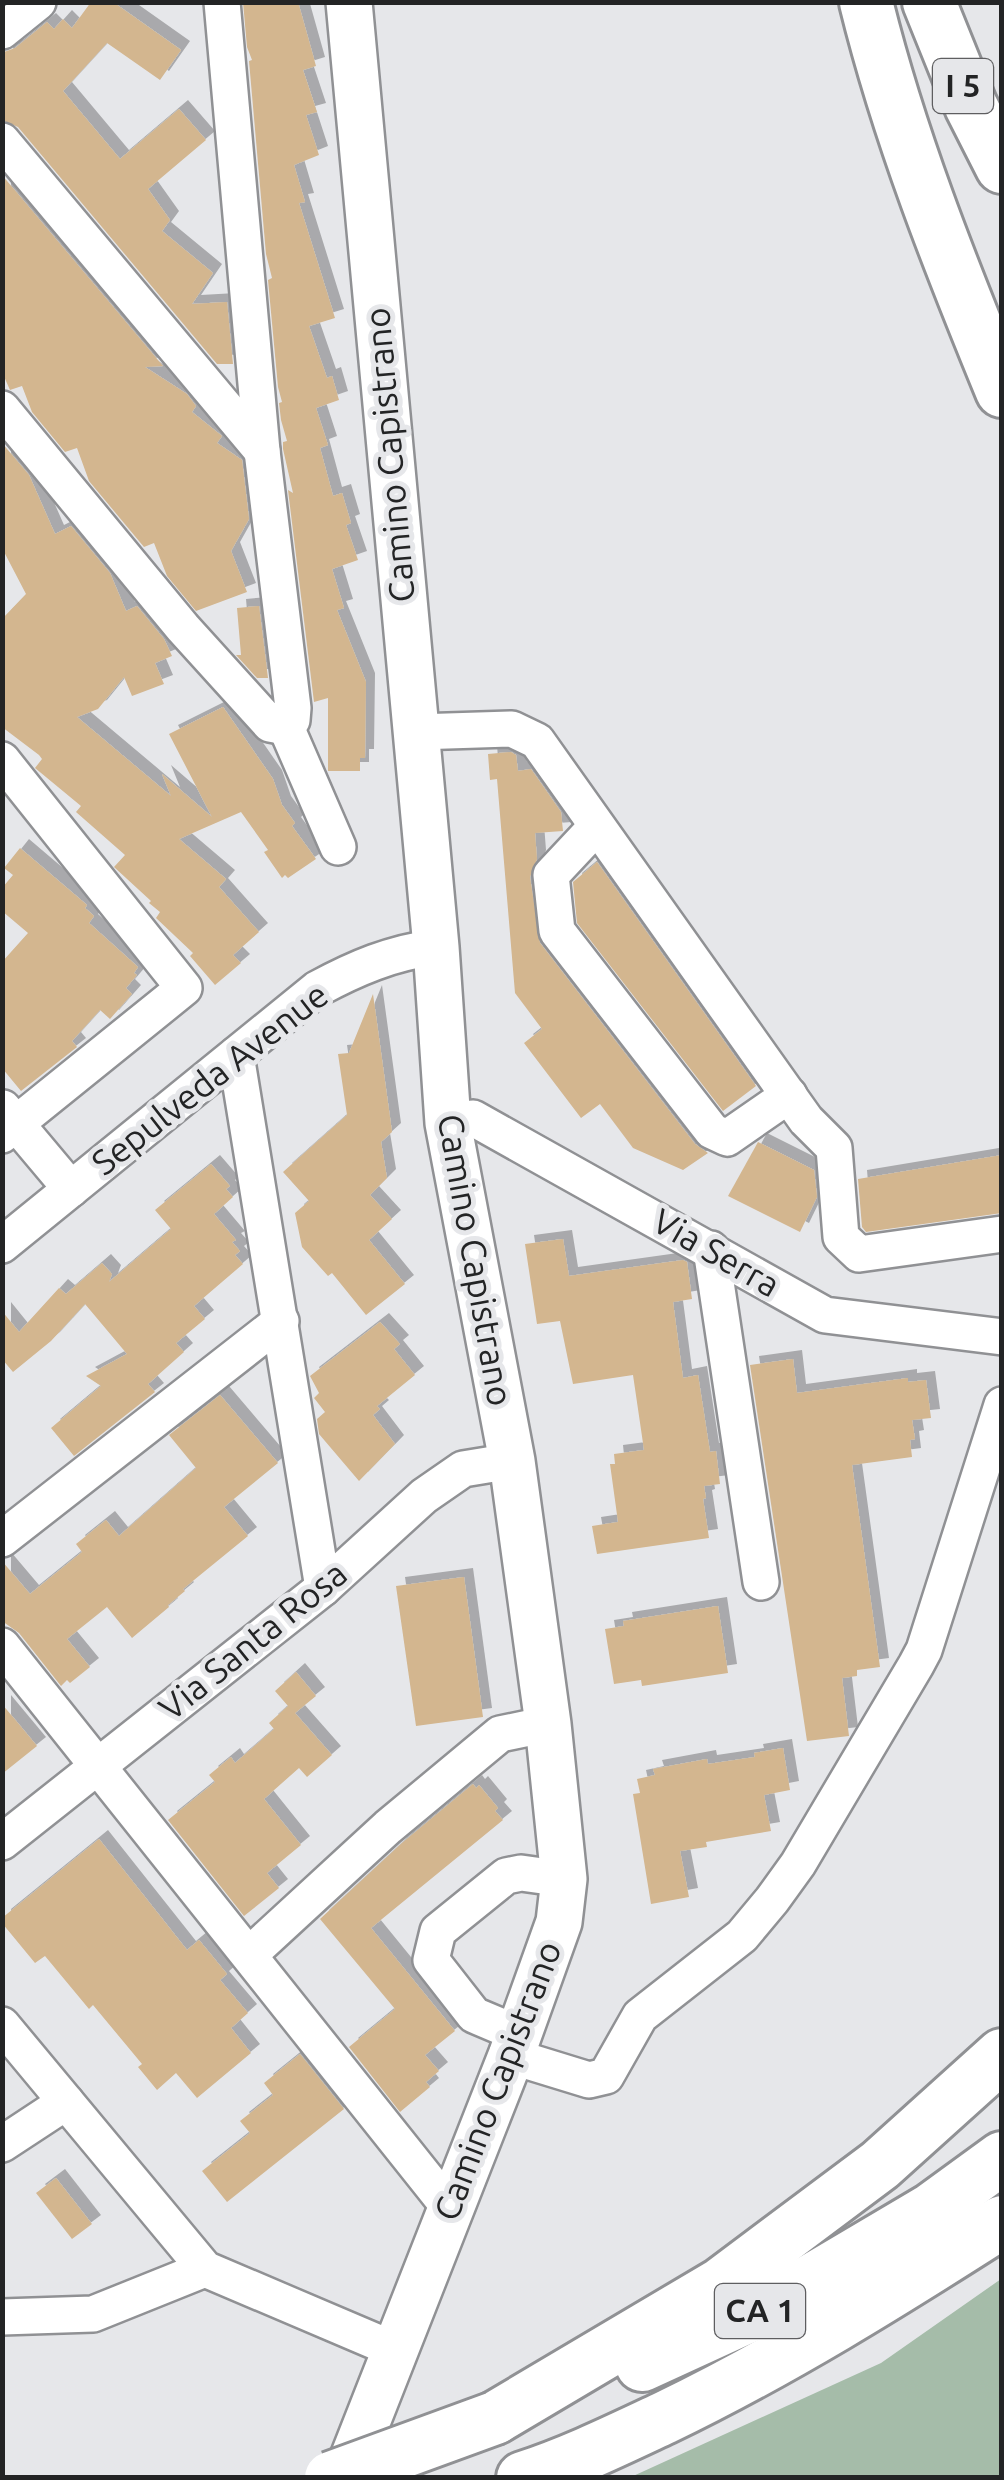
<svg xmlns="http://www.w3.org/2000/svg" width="1004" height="2480" viewBox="0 0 1004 2480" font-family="Ubuntu,sans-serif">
<defs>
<filter id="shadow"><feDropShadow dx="9" dy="-9" stdDeviation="0" flood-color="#0004"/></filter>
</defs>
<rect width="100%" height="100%" fill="#e6e7ea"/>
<!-- green -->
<path fill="#a5bca9" d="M1001 2279V2477H631L881 2363Z"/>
<!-- building -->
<g fill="#d3b68f" filter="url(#shadow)">
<path d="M91 2H113L181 50 160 80 107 43 63 91 120 159 179 109 206 140 148 189 170 220 162 231 213 273 192 304 227 302 233 364H217L18 127 2 120 4 52 15 48 47 22 54 29 63 19 72 28Z"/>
<path d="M243 2H298L316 66 303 70 317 112 306 115 319 155 294 165 305 202 299 203 335 318 309 326 327 378 332 376 339 400 316 408 328 445 320 448 333 496 342 493 351 523 346 525 358 560 332 569 344 608 337 610 366 682 365 758H360V771H328V698L314 702 288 490 293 493 283 449V442L287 441 281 420 279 403 282 402 278 387 268 280 272 278 266 254 249 61 252 60 247 47Z"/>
<path d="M2 175 163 366 145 367 187 394 196 406 192 412 222 436 217 443 242 460 249 519 231 551 247 592 196 611 167 576 154 543 144 547 89 481 77 448 65 452 32 412 22 386 10 390 2 372Z"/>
<path d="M2 443 29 475 55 534 71 526 110 573 126 611 137 606 164 639 172 656 155 663 164 684 132 696 124 677 98 709 77 717 171 796 162 774 212 817 169 734 223 707 273 779 282 805 295 823 292 826 316 859 288 878 285 875 282 878 264 852 268 850 241 812 179 839 226 879 219 887 259 932 233 955 241 963 215 985 190 956 193 953 156 918 160 912 149 903 151 901 114 867 125 855 76 812 81 806 35 768 42 759 39 755 2 727V619L26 594 2 548Z"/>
<path d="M259 606 268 678H257L236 655H241L237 608Z"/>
<path d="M511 752 516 755 518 771 531 769 561 812 563 831 535 833 537 859 530 877 540 943 695 1144 708 1153 683 1170 633 1148 600 1104 581 1118 524 1043 542 1029 515 993 497 779 490 780 488 754Z"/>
<path d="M20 848 87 905 85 908 94 916 89 923 138 967 134 973 137 975 126 988 132 994 110 1019 100 1010 72 1041 77 1047 21 1091 2 1068V962L28 933 2 911V888L13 875 4 868Z"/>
<path d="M597 862 756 1086 723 1111 577 923 573 882Z"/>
<path d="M373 994 392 1132 381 1142 387 1178 370 1195 392 1219 369 1240 405 1284 366 1315 332 1273 328 1276 302 1247 295 1213 309 1201 283 1172 347 1115 338 1054 349 1053Z"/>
<path d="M758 1142 814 1170 817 1197 800 1232 728 1196Z"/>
<path d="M1002 1155V1213L866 1232 862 1227 858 1179Z"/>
<path d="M211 1164 230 1186 226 1189 233 1197 214 1214 236 1240 232 1242 240 1251 235 1255 243 1264 194 1306 205 1319 176 1343 184 1352 148 1384 155 1392 74 1456 51 1428 101 1386 86 1376 127 1354 85 1304 51 1341 13 1372 2 1359V1311L19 1332 59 1288 66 1294 102 1263 112 1274 109 1282 171 1229 155 1210Z"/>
<path d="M563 1239 569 1276 683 1260 687 1262 692 1299 673 1302 683 1378 698 1375 710 1452 716 1451 720 1484 704 1486 706 1498 703 1499 709 1538 597 1554 592 1526 618 1522 610 1464H615L614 1454 644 1450 633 1375 573 1384 560 1321 537 1324 525 1244Z"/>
<path d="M380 1322 400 1344 394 1349 415 1375 377 1406 380 1409 373 1415 395 1444 359 1481 319 1434 317 1419 325 1412 314 1398 319 1393 310 1376Z"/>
<path d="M793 1359 797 1393 908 1378V1382L926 1380 931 1418 912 1420 915 1439 910 1440 912 1457 852 1465 880 1667 857 1670V1676L842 1678 849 1736 807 1741 750 1365Z"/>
<path d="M220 1395 278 1463 224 1507 248 1536 183 1589 185 1591 168 1605 169 1607 132 1638 107 1607 67 1639 90 1667 70 1683 67 1680 61 1686 19 1633 2 1621V1561L30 1594 82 1552 76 1544 106 1520 119 1536 196 1468 169 1435Z"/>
<path d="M464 1577 483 1717 416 1726 396 1586Z"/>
<path d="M718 1606 728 1673 642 1686 641 1680 614 1684 605 1629 624 1626 623 1621Z"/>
<path d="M296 1672 316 1696 295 1713 332 1755 307 1777 299 1768 264 1799 301 1845 267 1873 279 1888 244 1916 168 1820 215 1782 209 1775 231 1757 235 1763 274 1729 269 1723 288 1706 275 1691Z"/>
<path d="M2 1704 37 1746 2 1774Z"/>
<path d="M783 1748 790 1790 764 1795 771 1831 706 1842 707 1847 680 1851 689 1897 651 1904 633 1794 640 1793 637 1779 655 1775 653 1769 707 1759 708 1764 755 1757 754 1753Z"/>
<path d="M473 1784 476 1788 479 1785 498 1808 495 1811 503 1820 371 1928 455 2031 425 2055 439 2071 426 2082 430 2087 400 2112 349 2047 395 2009 320 1919 402 1843Z"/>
<path d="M99 1839 187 1950 199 1940 227 1974 220 1980 248 2013 231 2028 251 2053 197 2098 176 2073 157 2090 138 2067 142 2064 93 2005 89 2009 45 1956 35 1963 2 1923V1918Z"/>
<path d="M300 2054 344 2109 227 2202 202 2171 250 2133 240 2121 273 2095 264 2083Z"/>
<path d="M56 2178 92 2224 72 2239 36 2193Z"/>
</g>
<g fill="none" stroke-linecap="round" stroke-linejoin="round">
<!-- minor casing -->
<g stroke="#909194" stroke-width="40">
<g id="minor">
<path d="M2 31 38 2"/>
<path d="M2 141 262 451"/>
<path d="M2 409 183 628 270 724 286 727 292 720 293 708 262 451 222 2"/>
<path d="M286 727 338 847"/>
<path d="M416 732 512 729 537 741 806 1120 834 1148 841 1237 859 1254 1002 1234"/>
<path d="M2 760 184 988 2 1135"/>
<path d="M596 827 551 875 557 931 712 1131 727 1138 789 1095"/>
<path d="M236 1055 323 1588"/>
<path d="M3 1108 71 1189"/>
<path d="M448 1123 473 1118 825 1315 1002 1337"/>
<path d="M2 1245 317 989C356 968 391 953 436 947"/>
<path d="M711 1249 761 1582"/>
<path d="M2 1539 281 1321"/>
<path d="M2 1646 449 2207"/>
<path d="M2 1842 323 1588 424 1496 463 1469 512 1461"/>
<path d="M249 1955 388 1827 500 1734 548 1724"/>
<path d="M2 2025 205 2269 393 2349"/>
<path d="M519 2034 474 2015 431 1960 438 1931 506 1876 521 1873 564 1879"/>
<path d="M511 2056 589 2080 606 2076 640 2016 742 1936 772 1900 798 1864 916 1665 924 1650 1002 1405"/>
<path d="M2 2144 66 2102"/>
<path d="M2 2317 93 2314 205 2269"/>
</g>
</g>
<!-- major casing -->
<g stroke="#909194" stroke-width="50">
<path id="major" d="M345 2478 511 2056 559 1922 564 1879 548 1724 512 1461 448 1123 436 947 349 2"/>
</g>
<!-- highway casing -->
<g stroke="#909194" stroke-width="58">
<g id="highway">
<path d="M866 2C899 136 950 264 1002 391"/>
<path d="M929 2 971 106 1002 167"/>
<path d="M642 2365 758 2312 932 2209 1002 2158"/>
<path d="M495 2418 721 2284 880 2165 1002 2055"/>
<path d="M523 2478C572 2462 617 2440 664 2418 782 2361 891 2293 1002 2222"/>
</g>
</g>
<!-- minor -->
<use href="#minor" stroke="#fff" stroke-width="35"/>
<!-- major -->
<use href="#major" stroke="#fff" stroke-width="45"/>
<!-- highway -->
<use href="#highway" stroke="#fff" stroke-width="52"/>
<!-- highway-bridge casing -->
<g stroke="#909194" stroke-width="58" stroke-linecap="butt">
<path id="highway-bridge" d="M331 2478 495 2418"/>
</g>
<!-- highway-bridge -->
<use href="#highway-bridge" stroke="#fff" stroke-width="52"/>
</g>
<g text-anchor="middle" stroke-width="10" stroke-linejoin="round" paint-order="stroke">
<!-- shield labels -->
<g fill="#e6e7ea" stroke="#5e5e60" stroke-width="2.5">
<rect x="933" y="59" width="60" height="54" rx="8"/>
<rect x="715" y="2284" width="90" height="54" rx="8"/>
</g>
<g font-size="32" font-weight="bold" fill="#232425">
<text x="963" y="97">I 5</text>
<text x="760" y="2322">CA 1</text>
</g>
<!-- street labels -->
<g font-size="35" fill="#232425" stroke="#e6e7ea">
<text transform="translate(390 455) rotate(-95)" y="12">Camino Capistrano</text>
<text transform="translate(210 1079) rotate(-38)" y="12">Sepulveda Avenue</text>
<text transform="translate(716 1253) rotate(30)" y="12">Via Serra</text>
<text transform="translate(475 1260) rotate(80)" y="12">Camino Capistrano</text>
<text transform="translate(253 1641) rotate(-39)" y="12">Via Santa Rosa</text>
<text transform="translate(498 2081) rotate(-69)" y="12">Camino Capistrano</text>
</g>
</g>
<!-- border -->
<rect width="1004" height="2480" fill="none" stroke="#232425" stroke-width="10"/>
</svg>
